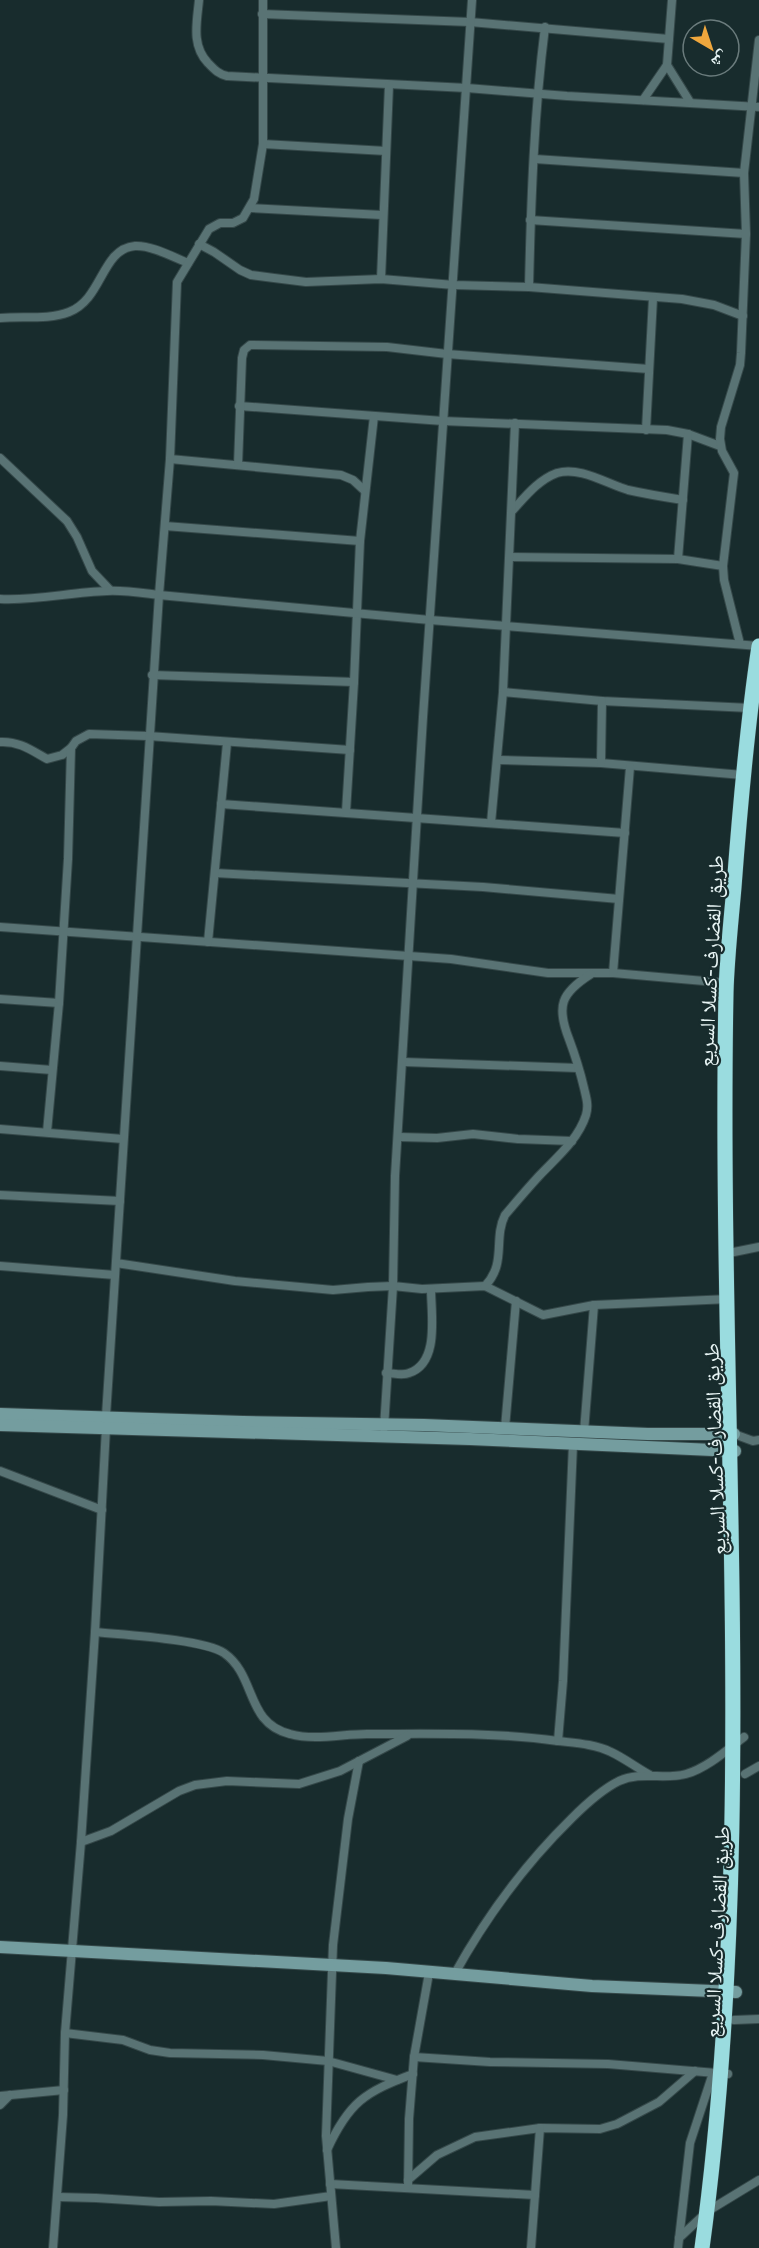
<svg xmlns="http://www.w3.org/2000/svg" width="759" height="2248" viewBox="0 0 759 2248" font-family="'Fira Sans','Noto Naskh Arabic',sans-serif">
<rect width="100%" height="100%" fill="#182c2d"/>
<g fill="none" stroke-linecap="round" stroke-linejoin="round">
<!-- street casing -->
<g stroke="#354849" stroke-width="10">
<g id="street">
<path d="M199 0C197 22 191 45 208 63 214 69 218 74 227 76L467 88 567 96 759 107"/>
<path d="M262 14 470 22 669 39"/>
<path d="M667 65 690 102"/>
<path d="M643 100 667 65 672 0"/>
<path d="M263 144 386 151"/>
<path d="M535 159 744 173"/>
<path d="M251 208 382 215"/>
<path d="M530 220 746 234"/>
<path d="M199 244 214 252 240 270 251 275 274 278 306 282 381 279 454 285 529 287 682 299 714 305 743 316"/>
<path d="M381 279 389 85"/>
<path d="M529 287C531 200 534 113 545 27"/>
<path d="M0 318C22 316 49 320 69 312 103 299 101 249 135 246 151 245 173 257 188 263"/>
<path d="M239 406 443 421 667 430 688 434 720 446"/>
<path d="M646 430 653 298"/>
<path d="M0 458 67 521 77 537 92 571 110 590"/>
<path d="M170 459 341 475 353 480 365 491"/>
<path d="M238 465 242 358 244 350 250 345 387 347 447 354 649 369"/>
<path d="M512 511C525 497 538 480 557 473 580 466 607 484 628 490 646 494 664 497 683 500"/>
<path d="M165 526 360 541"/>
<path d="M510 557 678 559 723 566"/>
<path d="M678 559 688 434"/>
<path d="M0 599C36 601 71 592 107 591 124 590 142 593 159 595L170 459 177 282 209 229 220 223H233L243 218 254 199 263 144V0"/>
<path d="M740 644 724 580 723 566 734 473 722 451 720 439 721 427 740 365 741 353 746 234 744 173 759 40"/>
<path d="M152 675 354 682"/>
<path d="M503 692 602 701 750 708"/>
<path d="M0 742C19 741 31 750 47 759L62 755 71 748"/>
<path d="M498 760 601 763 743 775"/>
<path d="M601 763 602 701"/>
<path d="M221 804 625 833"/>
<path d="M346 812 354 682 360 541 374 416"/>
<path d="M491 823 503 692 515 423"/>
<path d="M215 873 483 887 619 899"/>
<path d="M0 927 409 956 451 959 548 973H613L727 983"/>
<path d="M208 942 227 743"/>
<path d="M613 973 630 767"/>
<path d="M0 999 59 1003"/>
<path d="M404 1062 578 1068"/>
<path d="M0 1066 52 1070"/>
<path d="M0 1129 123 1139"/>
<path d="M47 1132 59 1003 68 859 71 748 76 741 89 734 148 736 350 750"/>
<path d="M399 1137 437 1138 473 1134 518 1139 572 1141"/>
<path d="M0 1195 120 1201"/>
<path d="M729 1253 759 1247"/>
<path d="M116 1263 235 1281 333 1290 368 1287 393 1286 422 1289 485 1286 543 1315 594 1305 729 1299"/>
<path d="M0 1266 115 1275"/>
<path d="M485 1286C507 1263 493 1239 505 1215 516 1202 527 1189 539 1176 556 1158 578 1140 586 1115 589 1105 586 1097 584 1088 580 1071 575 1055 569 1039 556 1006 561 993 591 974"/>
<path d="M386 1373C393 1373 403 1376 409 1373 440 1363 431 1314 431 1289"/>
<path d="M106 1416 159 595 430 620 759 646"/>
<path d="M384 1428 393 1286 395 1176 423 717 472 0"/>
<path d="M505 1428 516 1301"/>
<path d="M584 1432 594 1305"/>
<path d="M734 1434 753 1441 759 1440"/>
<path d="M0 1471 102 1510"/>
<path d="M95 1632C124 1635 203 1639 224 1653 257 1676 245 1723 290 1734 315 1741 342 1734 367 1734 431 1734 494 1732 558 1741 575 1743 595 1744 611 1752 624 1758 637 1768 650 1775"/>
<path d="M558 1741 563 1681 573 1444"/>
<path d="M745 1774 759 1766"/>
<path d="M81 1842 111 1831 179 1791 195 1785 227 1781 299 1784 340 1771 407 1736"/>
<path d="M454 1975C486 1917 525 1864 572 1818 586 1804 601 1790 619 1781 641 1771 664 1780 686 1774 707 1768 727 1750 744 1737"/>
<path d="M734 2020 759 2019"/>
<path d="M65 2033 123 2040 150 2050 170 2053 263 2055 328 2061 397 2080"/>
<path d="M414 2057 490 2062 608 2064 728 2074"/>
<path d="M0 2096 64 2090"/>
<path d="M0 2105 10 2095"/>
<path d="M327 2150C349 2102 365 2092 413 2074"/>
<path d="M408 2180 437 2155 475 2137 540 2128 600 2129 617 2124 659 2102 695 2071"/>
<path d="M330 2184 535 2195"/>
<path d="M408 2188 409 2119 414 2057 429 1973"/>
<path d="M58 2197 96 2198 159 2202 211 2201 274 2204 331 2196"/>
<path d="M679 2238 708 2211 759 2180"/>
<path d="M53 2248 63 2115 65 2033 81 1842 95 1632 106 1428"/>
<path d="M336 2248 326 2136 333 1945 348 1819 359 1761"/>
<path d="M531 2248 540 2128"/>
<path d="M678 2248 690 2143 713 2073"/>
</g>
</g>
<!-- secondary casing -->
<g stroke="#354849" stroke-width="14">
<g id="secondary">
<path d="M0 1414 243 1422 424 1425 648 1434H734"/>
<path d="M0 1425 470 1439 735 1451"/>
<path d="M0 1947 386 1968 592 1986 736 1992"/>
</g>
</g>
<!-- highway casing -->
<g stroke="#354849" stroke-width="16">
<path id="highway" d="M702 2248C759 1833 718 1411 726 992 727 957 731 922 734 887 740 807 747 726 759 646"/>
</g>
<!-- street -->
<use href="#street" stroke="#597374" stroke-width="8"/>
<!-- secondary -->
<use href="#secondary" stroke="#749d9f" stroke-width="12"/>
<!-- highway -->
<use href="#highway" stroke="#9adcdf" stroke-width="15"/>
</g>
<g text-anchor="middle" stroke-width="4.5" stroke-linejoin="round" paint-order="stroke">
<!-- street labels -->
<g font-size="21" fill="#e7f4f4" stroke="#182c2d">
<text transform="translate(711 961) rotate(-87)" y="7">طريق القضارف-كسلا السريع</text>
<text transform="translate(715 1449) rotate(-92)" y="7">طريق القضارف-كسلا السريع</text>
<text transform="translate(717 1932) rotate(-87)" y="7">طريق القضارف-كسلا السريع</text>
</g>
</g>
<!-- north arrow -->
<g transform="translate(711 48) rotate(141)"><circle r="28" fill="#182c2d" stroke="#6b7c7d" stroke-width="1.5"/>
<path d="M0-4.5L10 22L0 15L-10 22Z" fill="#efa73d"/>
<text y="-9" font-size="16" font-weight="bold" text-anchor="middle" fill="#e7f4f4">ش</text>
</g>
</svg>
